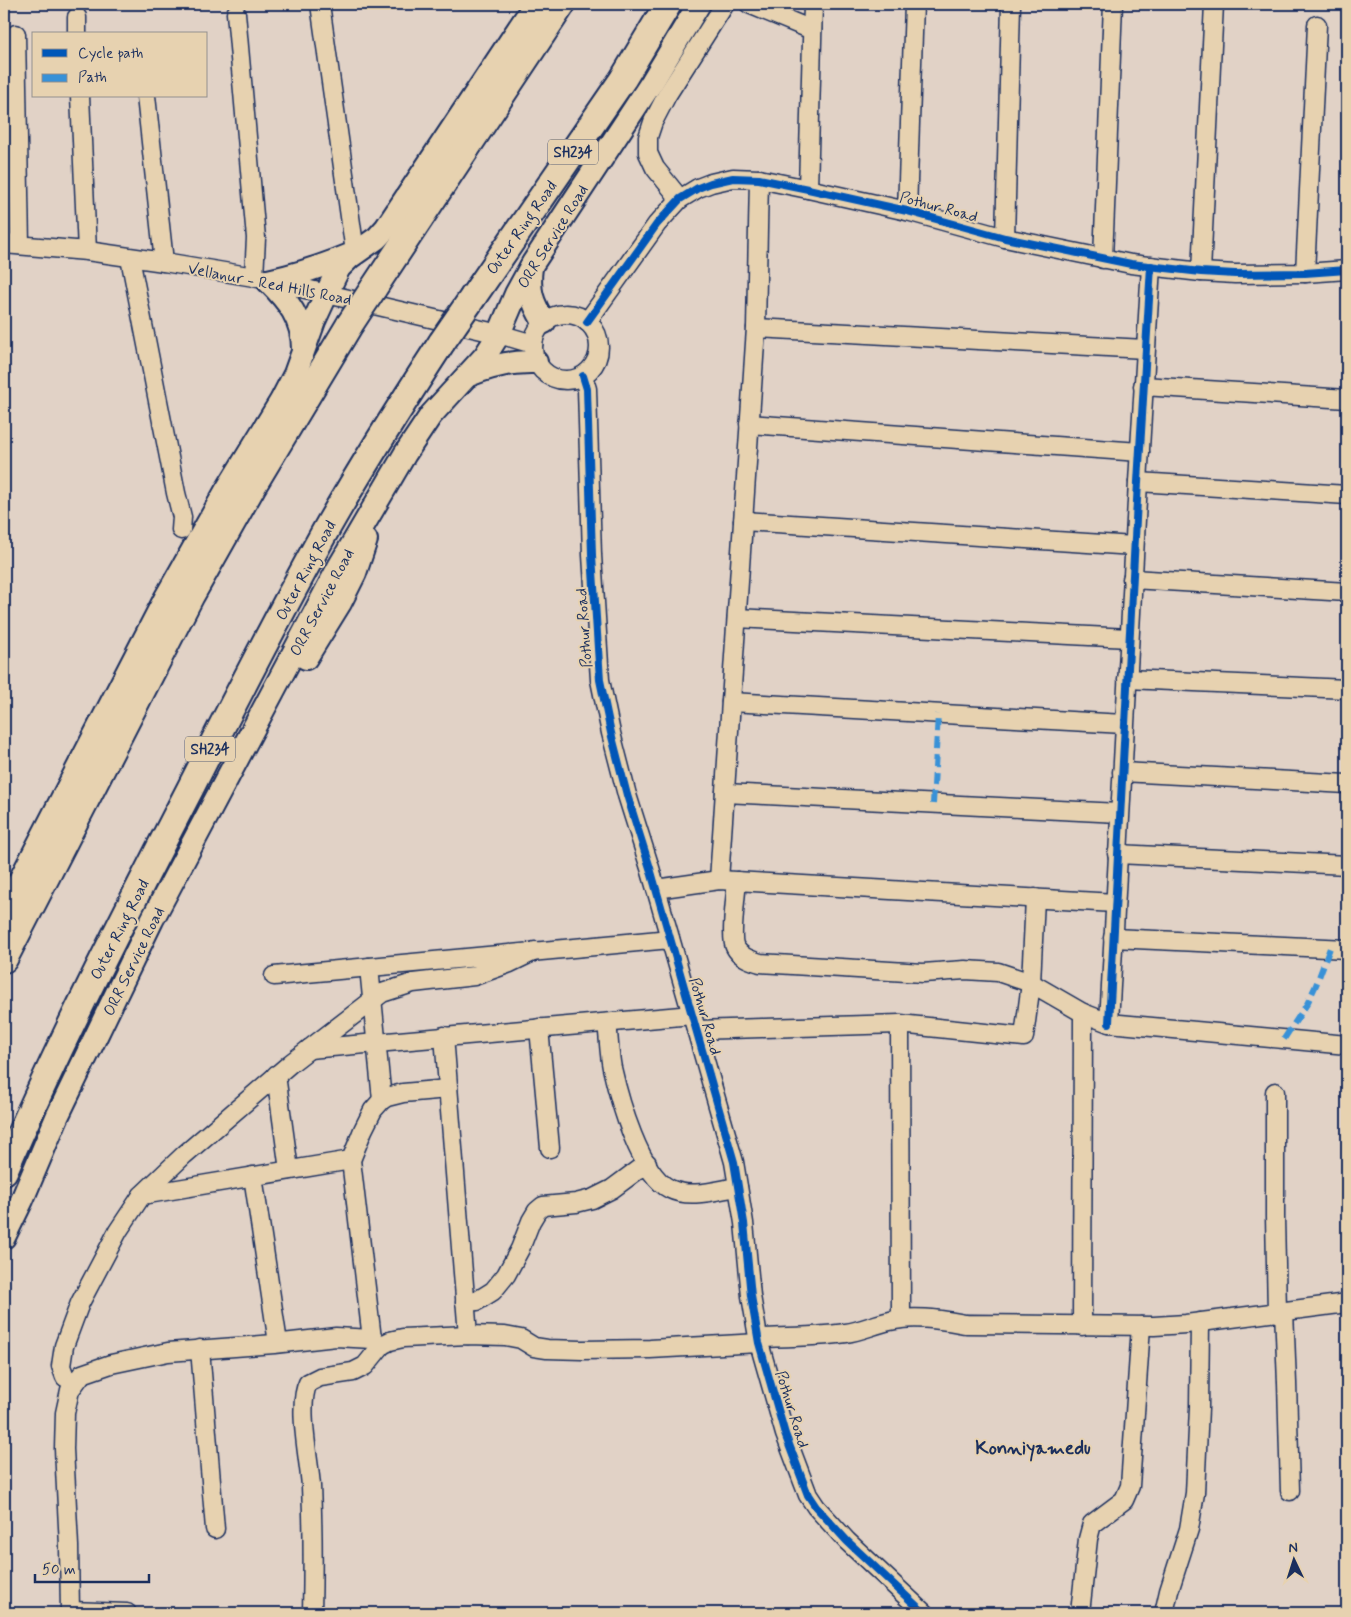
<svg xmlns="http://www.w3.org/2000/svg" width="1351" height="1617" viewBox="0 0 1351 1617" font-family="Mynerve,sans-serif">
<rect width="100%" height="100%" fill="#e1d2c6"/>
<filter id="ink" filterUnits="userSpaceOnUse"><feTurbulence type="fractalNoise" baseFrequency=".02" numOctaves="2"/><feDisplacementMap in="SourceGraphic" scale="10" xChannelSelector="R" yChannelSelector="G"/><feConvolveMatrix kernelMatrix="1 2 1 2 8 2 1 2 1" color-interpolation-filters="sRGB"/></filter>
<g filter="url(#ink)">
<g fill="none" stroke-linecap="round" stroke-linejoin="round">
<!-- minor casing -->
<g stroke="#1b2f5e" stroke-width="21">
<g id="minor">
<path d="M320 4 355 252"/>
<path d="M749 4 812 30"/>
<path d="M236 13 256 238 254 277"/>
<path d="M77 17V34"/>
<path d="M16 34 20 245"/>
<path d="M80 96 87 251"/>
<path d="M146 96 164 262"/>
<path d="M808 189 813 4"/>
<path d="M680 199 655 168 648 153V137L653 122 667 95 725 4"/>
<path d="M907 211 914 4"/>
<path d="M1005 238 1011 5"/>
<path d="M4 244 87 251 164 262 254 277 499 334 533 344"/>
<path d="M130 258 176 493 182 517 181 530"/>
<path d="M1103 259 1113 4"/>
<path d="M1201 272 1214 4"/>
<path d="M1305 273 1317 25"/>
<circle cx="566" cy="347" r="33"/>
<path d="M587 322 657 224 680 199 698 188 711 183 733 178 759 179 808 189 907 211 1005 238 1131 264 1201 272 1235 274 1305 273 1347 270"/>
<path d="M756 328 1145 349"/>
<path d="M583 376 587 389 592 555 600 680 611 733 627 795 650 868 734 1162 744 1223 751 1296 759 1343 785 1434 808 1495 816 1507 847 1541 924 1613"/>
<path d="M1143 386 1347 399"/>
<path d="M749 424 1140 452"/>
<path d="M1138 482 1347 495"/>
<path d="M743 521 1134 546"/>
<path d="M1132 579 1347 592"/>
<path d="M737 618 1129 638"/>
<path d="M1127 679 1347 689"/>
<path d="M731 702 1124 724"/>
<path d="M1122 772 1347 784"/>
<path d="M725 793 1119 813"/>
<path d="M1117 854 1347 865"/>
<path d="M719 880 756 328 759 179"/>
<path d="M737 881C736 894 730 938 735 947 740 957 751 960 760 963L923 973 965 970 998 972 1031 983 1083 1013 1109 1023 1347 1045"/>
<path d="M656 889 719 880 1115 903"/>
<path d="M1113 938 1347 949"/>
<path d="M369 967 382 1100"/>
<path d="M274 976 670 939"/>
<path d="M607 1023C609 1038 609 1053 612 1068 619 1099 640 1175 670 1189 690 1199 717 1190 738 1187"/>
<path d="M1109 1023 1138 482 1151 266"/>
<path d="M900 1024 901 1319"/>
<path d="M539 1028 550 1148"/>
<path d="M696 1030 900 1024 1024 1037 1031 983 1035 898"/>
<path d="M444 1036 468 1335"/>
<path d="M309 1049 692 1015"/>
<path d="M276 1075 289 1170"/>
<path d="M1275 1092V1217L1277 1312"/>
<path d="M253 1176 278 1343"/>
<path d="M142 1195 351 1160"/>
<path d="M465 1302 477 1301 493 1291 506 1275 520 1249 531 1221 537 1211 543 1206 576 1203 592 1199 612 1189 647 1163"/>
<path d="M1284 1311 1287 1383 1290 1491"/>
<path d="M1082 1326 1083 1013"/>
<path d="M758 1338C787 1337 817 1337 846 1333 861 1331 875 1324 890 1321 914 1315 941 1320 966 1324L1154 1326 1186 1324 1347 1303"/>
<path d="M372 1339 351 1160 363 1130 373 1110 382 1100 387 1097 403 1093 448 1089"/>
<path d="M200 1349 215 1529"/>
<path d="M75 1383 65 1377 61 1366 64 1346 80 1303 118 1231 142 1195 184 1155 291 1063 382 993 413 983 474 976 510 963 535 951"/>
<path d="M70 1611 127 1613"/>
<path d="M70 1613 69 1546 64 1449 65 1413 70 1390 82 1374 111 1364 168 1352 274 1344 336 1337 372 1339 382 1345"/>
<path d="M312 1613C313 1571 313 1528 311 1486 309 1459 297 1405 308 1383L320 1377 353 1372 365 1366 382 1345 390 1341 403 1338 468 1335 505 1336 521 1339 534 1347 547 1349 582 1350 650 1349 759 1343"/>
<path d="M1080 1613 1088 1539 1092 1524 1124 1500 1130 1486 1141 1326"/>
<path d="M1164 1613 1169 1591 1189 1529 1195 1493 1199 1408 1200 1322"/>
</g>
</g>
<!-- major casing -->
<g stroke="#1b2f5e" stroke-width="26">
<g id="major">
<path d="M531 267C528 291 532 302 544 322"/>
<path d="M268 281C296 275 323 266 350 255"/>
<path d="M268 281C288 301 303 319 303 349"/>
<path d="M469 375C491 366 512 361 536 362"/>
<path d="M306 658 340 603 355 573 366 540"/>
<path d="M4 911 165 599 226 491 281 401 295 374 314 321 333 280 339 268 350 257 377 238 386 228 535 4"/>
<path d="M4 1237 22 1200 57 1117 152 920 340 565 405 454 431 415 485 356 499 334 516 294 533 263 652 82 699 4"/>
</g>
</g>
<!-- highway casing -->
<g stroke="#1b2f5e" stroke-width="30">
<g id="highway">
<path d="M373 289 562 4"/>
<path d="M473 297 623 79 668 4"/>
<path d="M4 959 191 595 252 487 350 324"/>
<path d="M4 1171C60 1041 125 915 190 789 233 704 277 618 323 535 360 469 401 405 442 342"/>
</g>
</g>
<!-- minor -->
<use href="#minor" stroke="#e7d2b0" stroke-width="18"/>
<!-- major -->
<use href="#major" stroke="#e7d2b0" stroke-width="22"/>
<!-- highway -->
<use href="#highway" stroke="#e7d2b0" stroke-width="26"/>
<!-- highway-bridge casing -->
<g stroke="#1b2f5e" stroke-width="30" stroke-linecap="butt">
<g id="highway-bridge">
<path d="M350 324 373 289"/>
<path d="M442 342 473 297"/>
</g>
</g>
<!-- highway-bridge -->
<use href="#highway-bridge" stroke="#e7d2b0" stroke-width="26"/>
<!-- quiet -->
<g stroke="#3891d7" stroke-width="6" stroke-dasharray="12 6" stroke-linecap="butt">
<path d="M933 804 938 714"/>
<path d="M1284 1039 1307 1004 1316 985 1330 948"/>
</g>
<!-- cycleway casing -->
<g stroke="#e7d2b0" stroke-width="11">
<g id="cycleway">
<path d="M587 322 657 224 680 199 698 188 711 183 733 178 759 179 808 189 907 211 1005 238 1131 264 1201 272 1235 274 1305 273 1347 270"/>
<path d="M583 376 587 389 592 555 600 680 611 733 627 795 650 868 734 1162 744 1223 751 1296 759 1343 785 1434 808 1495 816 1507 847 1541 924 1613"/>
<path d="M1109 1023 1138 482 1151 266"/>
</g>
</g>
<!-- cycleway -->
<use href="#cycleway" stroke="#0057b8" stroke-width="8"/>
</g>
</g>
<g text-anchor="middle" stroke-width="4" stroke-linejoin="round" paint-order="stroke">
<!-- shield labels -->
<g fill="#e7d2b0" stroke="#586077" stroke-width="1">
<rect x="548" y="139.5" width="50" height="25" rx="4"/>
<rect x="185" y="736.5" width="50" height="25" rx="4"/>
</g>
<g font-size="15" font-weight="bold" fill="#1b2f5e">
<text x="573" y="157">SH234</text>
<text x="210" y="754">SH234</text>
</g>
<!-- street labels -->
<g font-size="16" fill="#1b2f5e" stroke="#e7d2b0">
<text transform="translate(939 206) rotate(15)" y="6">Pothur Road</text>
<text transform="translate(521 227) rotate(-55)" y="6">Outer Ring Road</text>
<text transform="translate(552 236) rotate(-58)" y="6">ORR Service Road</text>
<text transform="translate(270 283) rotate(11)" y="6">Vellanur - Red Hills Road</text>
<text transform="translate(305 570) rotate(-62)" y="6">Outer Ring Road</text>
<text transform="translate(321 602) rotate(-62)" y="6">ORR Service Road</text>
<text transform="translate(583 628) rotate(-94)" y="6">Pothur Road</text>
<text transform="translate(119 929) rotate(-63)" y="6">Outer Ring Road</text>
<text transform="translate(133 961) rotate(-64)" y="6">ORR Service Road</text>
<text transform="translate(706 1016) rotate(74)" y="6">Pothur Road</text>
<text transform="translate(793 1409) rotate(73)" y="6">Pothur Road</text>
</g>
<!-- quarter labels -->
<g font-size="19" font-weight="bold" fill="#1b2f5e" stroke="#e7d2b0">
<text x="1033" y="1454">Konniyamedu</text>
</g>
</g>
<!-- margin -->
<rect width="1351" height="1617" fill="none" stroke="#e7d2b0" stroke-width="20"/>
<rect x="10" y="10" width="1331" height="1597" fill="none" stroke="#1b2f5e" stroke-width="2" filter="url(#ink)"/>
<!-- legend -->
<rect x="32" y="32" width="175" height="65" fill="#e7d2b0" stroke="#95918f"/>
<rect x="42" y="49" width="25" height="8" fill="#0057b8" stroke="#95918f"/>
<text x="78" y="58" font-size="15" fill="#1b2f5e">Cycle path</text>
<rect x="42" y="74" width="25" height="8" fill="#3891d7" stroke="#95918f"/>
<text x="78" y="82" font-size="15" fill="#1b2f5e">Path</text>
<!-- north arrow -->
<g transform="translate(1294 1560) rotate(356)" stroke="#e7d2b0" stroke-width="4" paint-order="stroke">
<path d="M0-4L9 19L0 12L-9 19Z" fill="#1b2f5e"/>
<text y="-8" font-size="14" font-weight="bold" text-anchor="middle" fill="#1b2f5e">N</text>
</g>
<!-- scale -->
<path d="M35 1574v8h114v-8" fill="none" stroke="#1b2f5e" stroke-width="2.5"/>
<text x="42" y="1574" font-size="15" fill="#1b2f5e" stroke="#e7d2b0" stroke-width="4" paint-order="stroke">50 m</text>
</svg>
